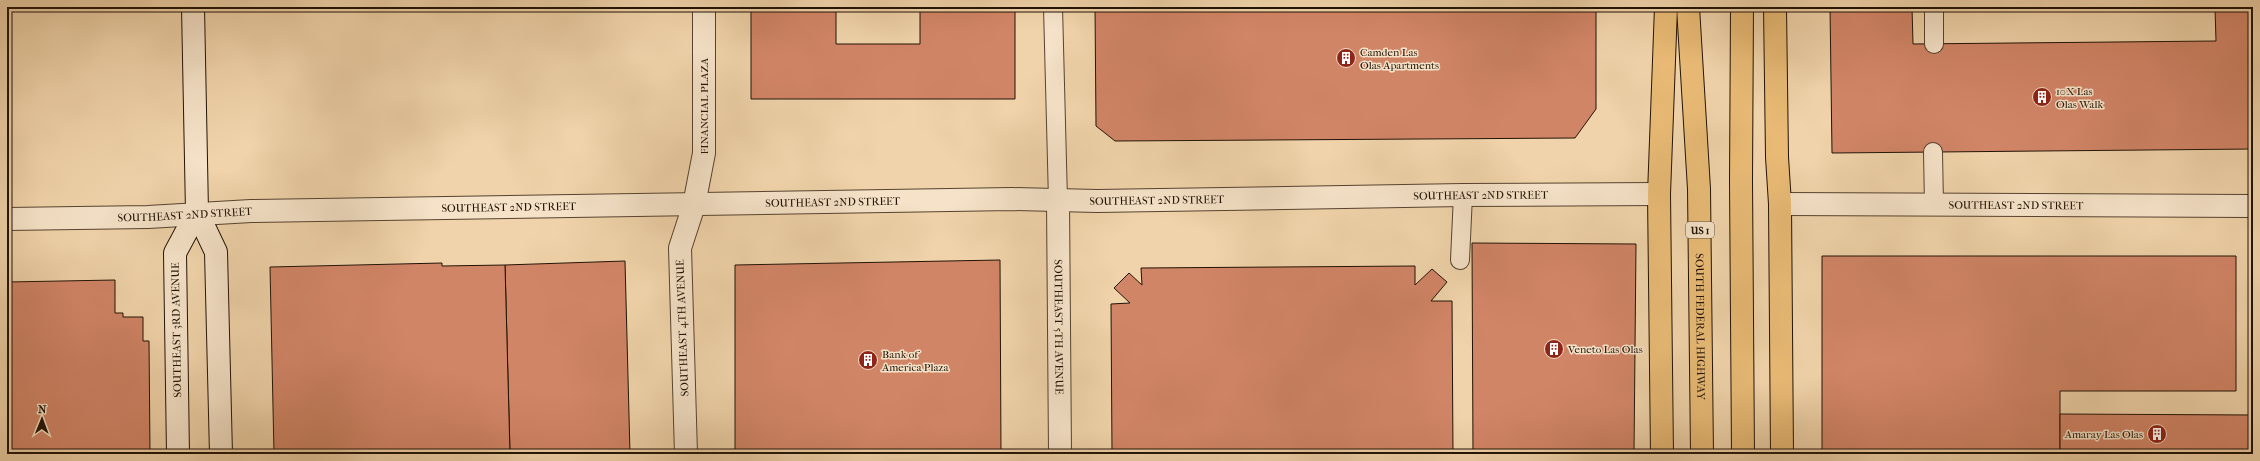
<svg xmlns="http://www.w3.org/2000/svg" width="2260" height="461" viewBox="0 0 2260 461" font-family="'IM FELL French Canon',serif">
<rect width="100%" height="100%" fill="#f0d3aa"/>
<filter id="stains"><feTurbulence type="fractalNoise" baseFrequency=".005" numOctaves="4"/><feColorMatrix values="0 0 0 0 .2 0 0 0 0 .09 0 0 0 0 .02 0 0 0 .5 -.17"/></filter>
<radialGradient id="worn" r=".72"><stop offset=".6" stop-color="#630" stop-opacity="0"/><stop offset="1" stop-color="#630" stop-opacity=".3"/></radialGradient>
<!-- building -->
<g fill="#d18567" stroke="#211306">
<path d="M751 7H836V44H920V7H1015V99H751Z"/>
<path d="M1095 7H1596V109L1575 138 1115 141 1096 126Z"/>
<path d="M1830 7H1912L1913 44 2216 41 2215 8H2253V149L1832 153Z"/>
<path d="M1472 243 1636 244 1634 454H1473Z"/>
<path d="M1822 256H2236V391H2060V454H1822Z"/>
<path d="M1000 260 1001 454H735V265Z"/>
<path d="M625 261 630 454H510L505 265Z"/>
<path d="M442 263V266L505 265 510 454H274L270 267Z"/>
<path d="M1415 266V285L1432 269 1447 282 1431 301H1452L1453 454H1112L1111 304 1130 303 1114 288 1129 273 1142 285 1141 268Z"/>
<path d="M115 280V313H123V317H143V341H149L150 454H7V282Z"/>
<path d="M2060 414 2253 415V454H2060Z"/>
</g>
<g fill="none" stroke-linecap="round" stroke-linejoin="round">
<!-- service casing -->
<g stroke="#55432f" stroke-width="20">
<g id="service">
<path d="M1053 7 1058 201"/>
<path d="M1934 44V7"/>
<path d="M1933 152 1934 205"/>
<path d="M1460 260 1463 195"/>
</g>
</g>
<!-- minor casing -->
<g stroke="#55432f" stroke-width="24">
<g id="minor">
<path id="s1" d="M1058 201 1060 454"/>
<path id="s2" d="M1780 204 2253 206"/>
<path id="s3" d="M7 219 148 217 251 211 1012 199 1097 201 1463 195 1659 194"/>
<path id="s4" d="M686 454 680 248 694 205 704 153V7"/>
</g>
</g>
<!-- secondary casing -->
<g stroke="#211306" stroke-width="24">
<g id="secondary">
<path d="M193 7 197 212 216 252 221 454"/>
<path d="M178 454 175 253 197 212"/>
</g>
</g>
<!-- primary casing -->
<g stroke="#211306" stroke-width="24">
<g id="primary">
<path id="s5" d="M1688 7 1699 189 1702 454"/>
<path d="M1742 7 1741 181 1743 454"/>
<path d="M1775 7 1777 157 1780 204 1782 454"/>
<path d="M1662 454 1659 194 1666 7"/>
</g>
</g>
<!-- service -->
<use href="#service" stroke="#f5e2c8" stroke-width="18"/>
<!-- minor -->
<use href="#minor" stroke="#f5e2c8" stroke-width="22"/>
<!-- secondary -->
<use href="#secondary" stroke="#f5e2c8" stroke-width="22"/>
<!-- primary -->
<use href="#primary" stroke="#e8ba75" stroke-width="22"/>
</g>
<!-- icons -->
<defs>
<g id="building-disc" transform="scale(1)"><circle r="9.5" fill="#8f2418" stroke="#f5e2c8"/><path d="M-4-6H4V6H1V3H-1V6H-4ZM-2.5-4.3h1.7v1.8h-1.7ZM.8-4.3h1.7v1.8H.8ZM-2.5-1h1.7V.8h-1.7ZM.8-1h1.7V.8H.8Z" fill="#fff"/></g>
</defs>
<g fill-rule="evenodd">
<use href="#building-disc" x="1346" y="58"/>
<use href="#building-disc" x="2042" y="97"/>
<use href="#building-disc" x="1554" y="349"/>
<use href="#building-disc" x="868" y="360"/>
<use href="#building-disc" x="2157" y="434"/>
</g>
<g text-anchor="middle" stroke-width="3" stroke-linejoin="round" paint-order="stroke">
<!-- shield labels -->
<rect fill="#f5e2c8" stroke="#615140" stroke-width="1" x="1686" y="222" width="28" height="16" rx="3"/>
<g font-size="10" font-weight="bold" fill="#211306">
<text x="1700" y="234">US 1</text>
</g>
<!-- poi labels -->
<g font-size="11" fill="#211306" stroke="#f5e2c8" text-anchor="start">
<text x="1360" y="56">Camden Las<tspan x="1360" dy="13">Olas Apartments</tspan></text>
<text x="2056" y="95">10X Las<tspan x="2056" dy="13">Olas Walk</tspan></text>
<text x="1568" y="353">Veneto Las Olas</text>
<text x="882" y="358">Bank of<tspan x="882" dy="13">America Plaza</tspan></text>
<text x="2143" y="438" text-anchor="end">Amaray Las Olas</text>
</g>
<!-- street labels -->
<g font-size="11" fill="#211306" stroke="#f5e2c8">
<text dy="4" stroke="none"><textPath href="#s4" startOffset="351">FINANCIAL PLAZA</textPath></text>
<text dy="4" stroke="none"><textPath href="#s3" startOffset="1474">SOUTHEAST 2ND STREET</textPath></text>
<text dy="4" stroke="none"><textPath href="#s3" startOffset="1150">SOUTHEAST 2ND STREET</textPath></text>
<text dy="4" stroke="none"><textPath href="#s3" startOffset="826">SOUTHEAST 2ND STREET</textPath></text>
<text dy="4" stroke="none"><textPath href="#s2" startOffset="236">SOUTHEAST 2ND STREET</textPath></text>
<text dy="4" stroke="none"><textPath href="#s3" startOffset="502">SOUTHEAST 2ND STREET</textPath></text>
<text dy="4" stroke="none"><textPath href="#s3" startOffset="178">SOUTHEAST 2ND STREET</textPath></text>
<text dy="4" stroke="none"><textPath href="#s5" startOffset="320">SOUTH FEDERAL HIGHWAY</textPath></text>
<text dy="4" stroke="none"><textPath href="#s1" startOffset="126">SOUTHEAST 5TH AVENUE</textPath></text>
<text transform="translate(682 328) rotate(-92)" y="4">SOUTHEAST 4TH AVENUE</text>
<text transform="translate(176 330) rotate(-91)" y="4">SOUTHEAST 3RD AVENUE</text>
</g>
</g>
<!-- margin -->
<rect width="2260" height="461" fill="none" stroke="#f0d3aa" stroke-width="24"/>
<rect x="8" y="8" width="2244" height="445" fill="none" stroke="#211306" stroke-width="2"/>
<rect x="12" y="12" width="2236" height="437" fill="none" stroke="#211306"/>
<!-- north arrow -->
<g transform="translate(42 419) rotate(1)" stroke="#f5e2c8" stroke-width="3" paint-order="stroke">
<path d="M0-3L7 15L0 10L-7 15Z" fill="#211306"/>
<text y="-6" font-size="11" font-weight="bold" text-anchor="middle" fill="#211306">N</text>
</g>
<rect width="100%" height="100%" filter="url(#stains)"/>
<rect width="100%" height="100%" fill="url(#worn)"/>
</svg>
